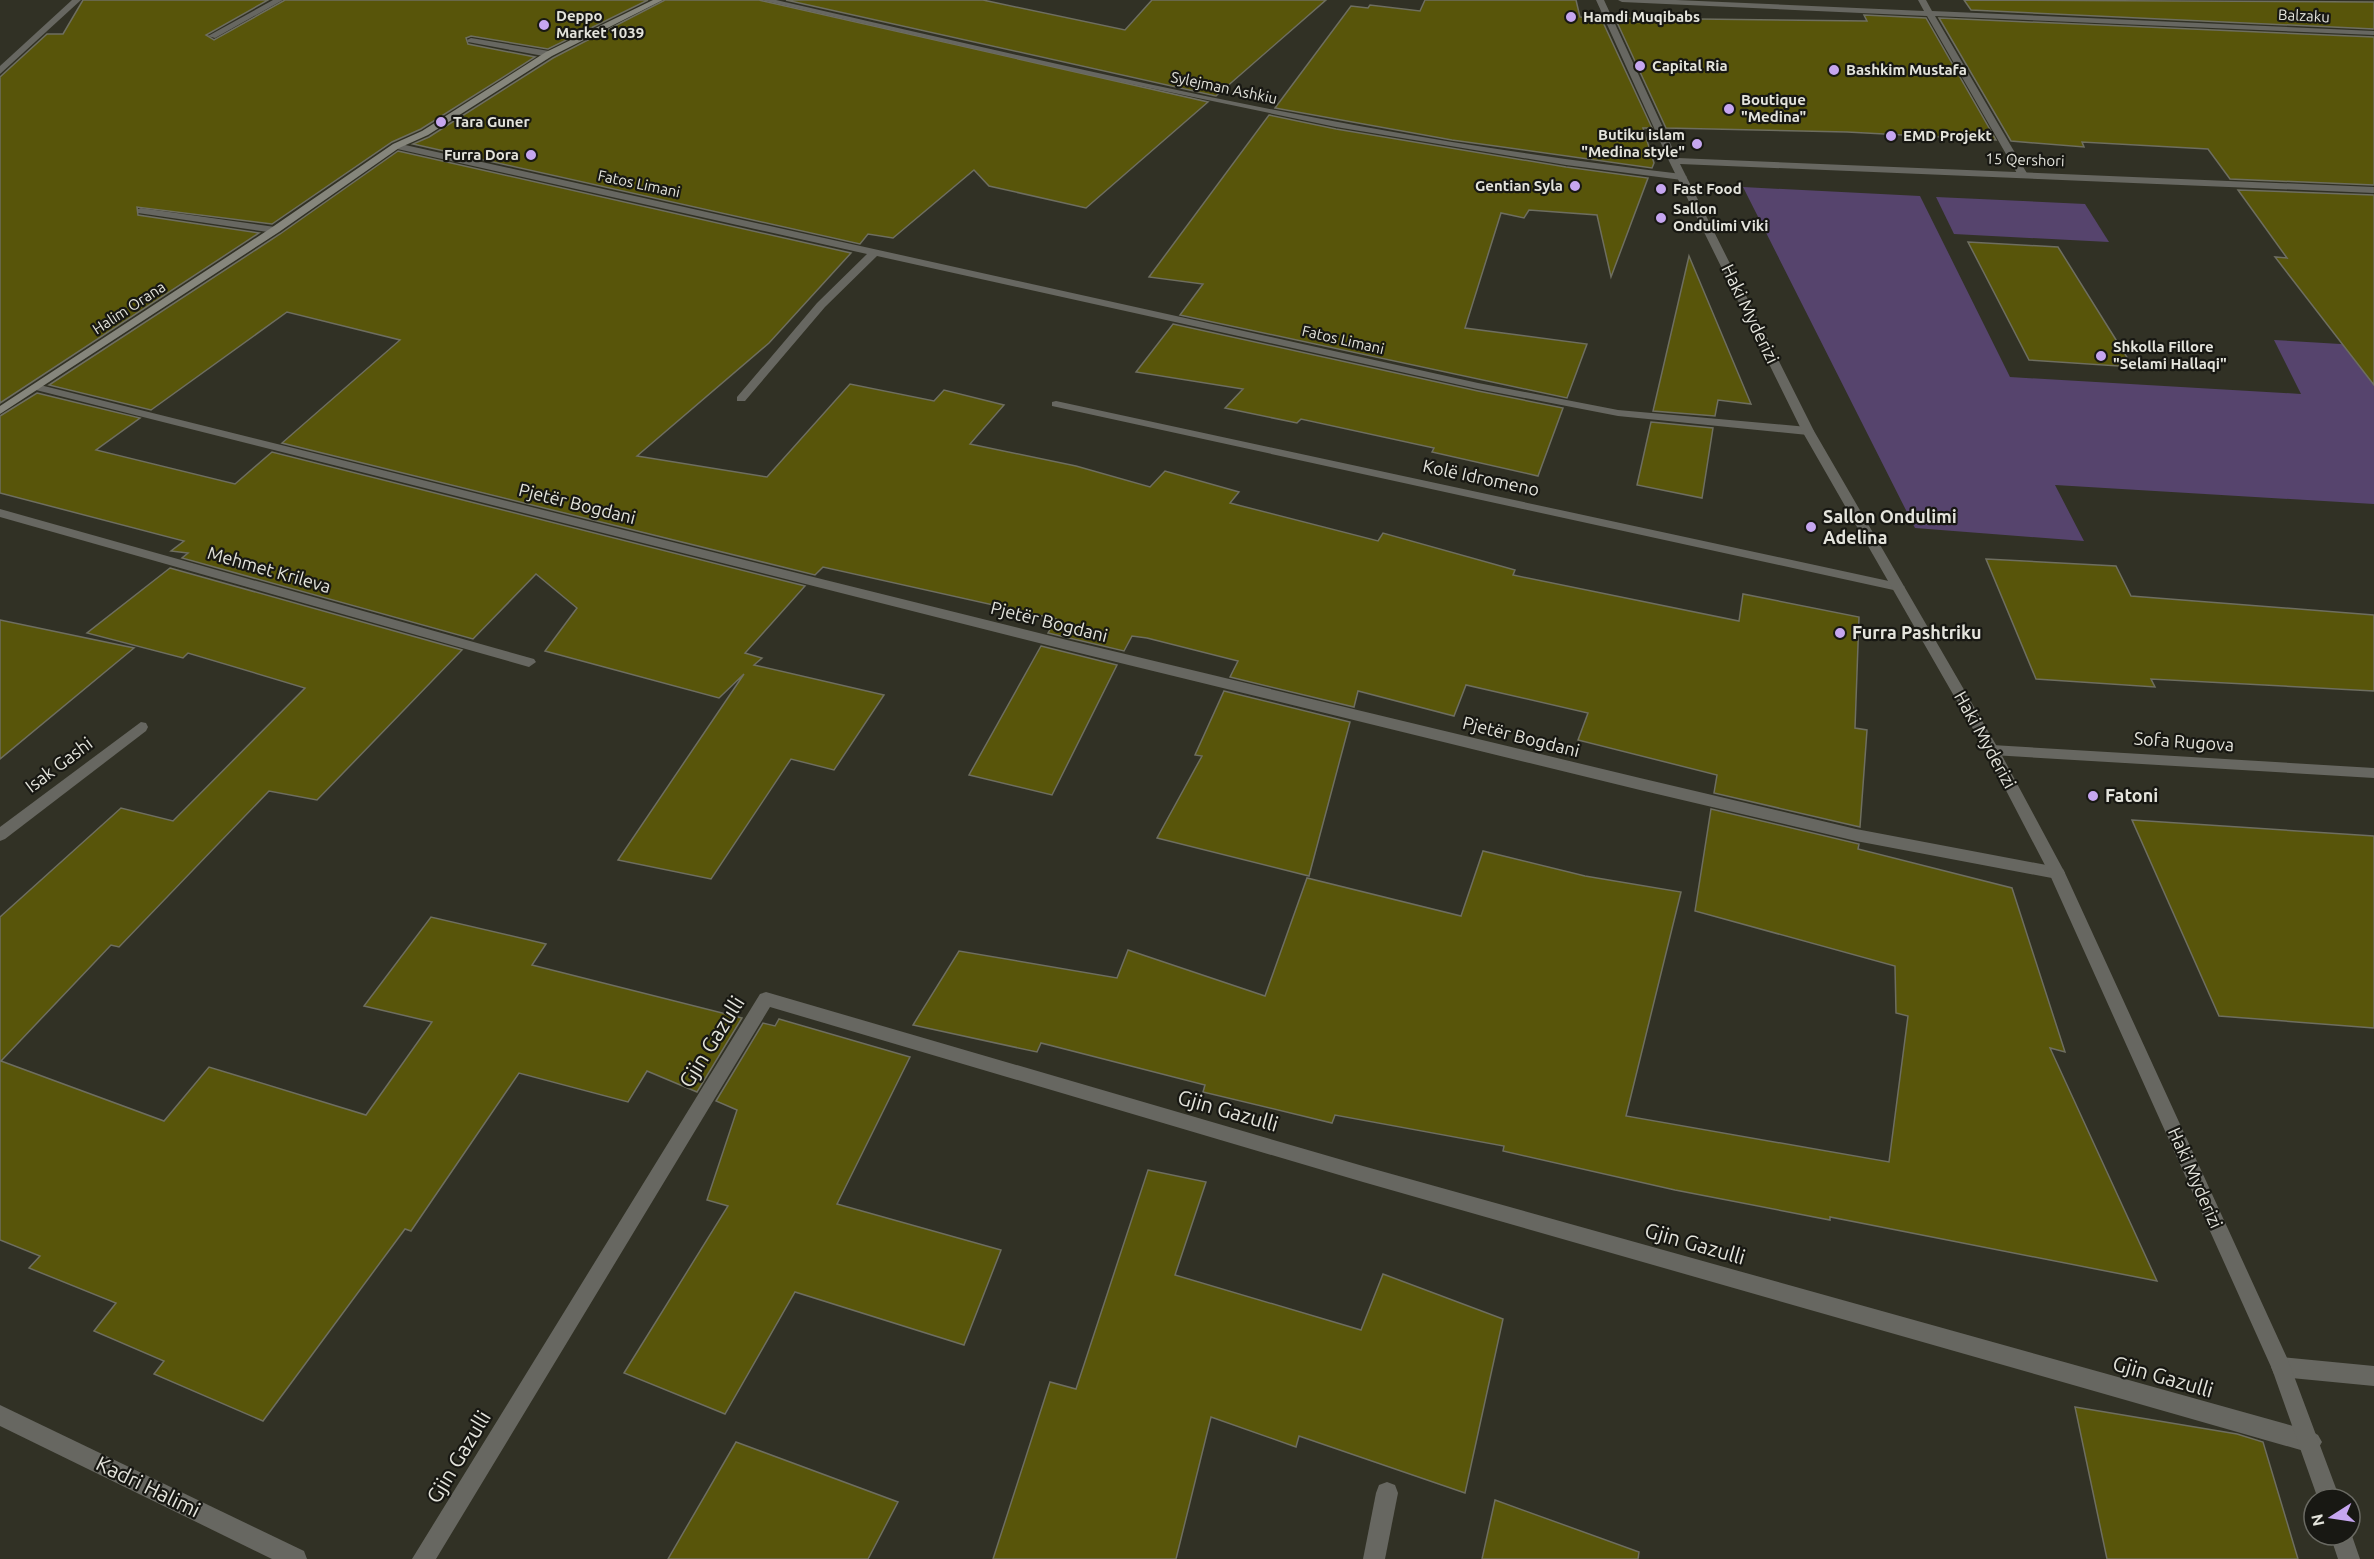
<svg xmlns="http://www.w3.org/2000/svg" width="2374" height="1559" viewBox="0 0 2374 1559" font-family="Ubuntu,sans-serif">
<rect width="100%" height="100%" fill="#313125"/>
<!-- green -->
<g fill="#56446d">
<path d="M1743 187 1920 196 2010 377 2301 394 2274 340 2374 346V504L2055 485 2084 541 1915 528Z"/>
<path d="M1936 197 2085 204 2109 242 1954 234Z"/>
</g>
<!-- building -->
<g fill="#58550a" stroke="#6e6e60" stroke-width="1.5">
<path d="M83 0H268L206 35 214 40 285 0H648L548 49 471 36 466 38 468 44 535 57 421 129 392 142 272 224 137 207 138 215 259 233 0 403V77L47 34H63Z"/>
<path d="M665 0H759L1208 102 1086 208 989 186 974 170 893 238 868 234 860 244 413 144 429 137 553 58Z"/>
<path d="M786 0H983L1125 30 1152 0H1326L1216 96Z"/>
<path d="M1425 0H1576L1580 17 1601 18 1652 128H1643L1654 163 1652 168 1452 140 1275 108 1351 6 1368 8 1370 5 1420 11Z"/>
<path d="M1964 0 2374 2V29L1971 10Z"/>
<path d="M1864 15 1926 18 1996 140 1847 132 1666 128 1615 18 1867 21Z"/>
<path d="M1939 18 2374 37V185L2230 179 2208 149 2082 142 2084 147 2011 141Z"/>
<path d="M1269 115 1336 129 1566 167 1648 178 1611 277 1597 215 1529 210 1524 218 1501 213 1465 328 1587 344 1567 398 1180 315 1203 284 1149 277Z"/>
<path d="M398 151 851 253 769 343 637 456 767 477 850 384 934 401 944 390 1004 405 970 444 1076 466 1150 487 1165 471 1239 492 1230 503 1378 541 1383 533 1515 570 1513 575 1739 621 1743 594 1859 617 1855 728 1867 730 1860 827 1714 793 1717 775 1578 740 1588 713 1466 685 1454 716 1358 691 1354 707 1230 677 1238 661 1147 638 1132 636 1124 651 1048 633 1056 619 823 567 815 575 282 443 400 340 287 312 151 410 49 385 280 234Z"/>
<path d="M2238 190 2374 195V385L2275 257 2287 258Z"/>
<path d="M1968 242 2058 247 2133 367 2029 360Z"/>
<path d="M1689 256 1751 404 1718 400 1715 416 1653 411Z"/>
<path d="M1173 324 1478 391 1563 408 1538 476 1432 452 1434 448 1301 419 1297 423 1225 408 1243 389 1136 372Z"/>
<path d="M37 393 140 418 96 450 235 484 272 452 805 586 745 653 762 658 754 665 884 695 834 770 791 759 711 879 618 860 744 674 719 698 545 651 577 608 536 574 473 639 182 558 188 553 171 551 184 541 0 493V416Z"/>
<path d="M1651 422 1713 428 1702 498 1637 485Z"/>
<path d="M1986 559 2116 566 2131 596 2374 615V691L2151 679 2155 687 2036 679Z"/>
<path d="M170 568 462 650 317 800 269 791 119 947 111 945 1 1061 164 1121 209 1067 366 1115 432 1022 364 1006 431 917 546 944 532 965 742 1018 697 1092 647 1071 628 1102 519 1073 411 1231 405 1229 263 1421 154 1374 164 1361 94 1331 116 1303 29 1268 40 1256 0 1240V917L121 808 173 821 305 688 188 653 183 658 87 633Z"/>
<path d="M0 620 134 648 0 759Z"/>
<path d="M1041 646 1117 665 1052 795 969 775Z"/>
<path d="M1224 691 1350 722 1309 876 1157 838 1202 756 1195 755Z"/>
<path d="M1711 809 1859 844 1858 849 2012 888 2065 1052 2050 1048 2157 1281 1830 1217V1220L1675 1190 1503 1151 1504 1146 1335 1115 1332 1123 1203 1092 1205 1085 1041 1043 1037 1052 913 1025 959 951 1117 978 1128 950 1265 996 1307 878 1461 916 1483 851 1585 876 1681 892 1626 1116 1889 1162 1908 1016 1896 1013 1895 966 1695 911Z"/>
<path d="M2132 820 2374 836V1028L2219 1016Z"/>
<path d="M779 1019 910 1057 837 1204 1001 1250 964 1345 795 1292 725 1414 624 1373 728 1206 707 1200 737 1110 716 1101 763 1023 775 1026Z"/>
<path d="M1148 1170 1206 1182 1175 1275 1361 1330 1383 1274 1503 1319 1465 1493 1299 1436 1296 1447 1211 1417 1176 1559H993L1050 1382 1076 1389Z"/>
<path d="M2075 1407 2237 1434 2263 1442 2298 1559H2107Z"/>
<path d="M736 1442 898 1502 868 1559H668Z"/>
<path d="M1495 1500 1639 1552 1638 1559H1482Z"/>
</g>
<g fill="none" stroke-linecap="round" stroke-linejoin="round">
<!-- minor -->
<g fill="#676761" fill-rule="evenodd">
<path d="M72 0H81L0 74V66Z"/>
<path d="M273 0H283L215 38 208 36Z"/>
<path d="M761 0H776C1000 51 1225 105 1452 142 1529 154 1605 165 1682 174L1687 177 1682 180 1566 165 1336 127 1107 79Z"/>
<path d="M1618 0H1676L1924 11 1918 0H1926L1932 11 2374 31V35L1935 16 2028 175 2023 178 2018 175 1927 16 1622 2Z"/>
<path d="M471 38 549 51 553 54 549 57 468 42 467 40Z"/>
<path d="M396 143 1478 383 1618 410 1808 427 1814 431 1808 435 1618 416 1478 389 877 256 825 307 745 401H737V397L817 303 867 254 393 148 391 146Z"/>
<path d="M141 208 275 227 280 230 275 233 138 213V209Z"/>
<path d="M36 384 1067 640 1640 778 1856 829 2057 867 2063 869 2065 873 2063 877 2057 879 1856 841 1640 790 1067 650 32 389 30 387Z"/>
<path d="M1056 401 1898 583 1905 587 1898 591 1052 406V402Z"/>
<path d="M0 509 534 659 536 662 529 667 0 517Z"/>
<path d="M141 722 146 723 148 727 146 731 5 839 0 841V827Z"/>
<path d="M1992 745 2374 768V778L1992 755 1985 750Z"/>
<path d="M766 992 1363 1166 2311 1431 2318 1435 2322 1442 2318 1449 2311 1453 1363 1182 770 1007 436 1559H412L760 994Z"/>
<path d="M2281 1357 2374 1366V1386L2281 1377 2274 1374 2271 1367 2274 1360Z"/>
<path d="M0 1405 304 1551 307 1559H272L0 1426Z"/>
<path d="M1387 1482 1395 1485 1398 1493 1385 1559H1363L1376 1493 1379 1485Z"/>
</g>
<!-- tertiary -->
<g fill="#676761" fill-rule="evenodd">
<path d="M1596 0H1604L1677 158 2374 187V193L1680 164 1814 431 1999 750 2065 873 2288 1360 2340 1499H2318L2272 1369 2049 873 1985 750 1802 431 1669 161Z"/>
<path d="M2350 1530 2360 1559H2338L2330 1535H2350Z"/>
</g>
<!-- secondary -->
<path fill="#86867c" fill-rule="evenodd" d="M653 0H663L552 56 428 135 399 148 279 232 0 414V406L271 228 393 144 422 131 546 52Z"/>
</g>
<!-- markers -->
<g fill="#c6a6f0" stroke="#181813" stroke-width="2">
<circle cx="1571" cy="17" r="6"/>
<circle cx="544" cy="25" r="6"/>
<circle cx="1640" cy="66" r="6"/>
<circle cx="1834" cy="70" r="6"/>
<circle cx="1729" cy="109" r="6"/>
<circle cx="441" cy="122" r="6"/>
<circle cx="1891" cy="136" r="6"/>
<circle cx="1697" cy="144" r="6"/>
<circle cx="531" cy="155" r="6"/>
<circle cx="1575" cy="186" r="6"/>
<circle cx="1661" cy="189" r="6"/>
<circle cx="1661" cy="218" r="6"/>
<circle cx="2101" cy="356" r="6"/>
<circle cx="1811" cy="527" r="6"/>
<circle cx="1840" cy="633" r="6"/>
<circle cx="2093" cy="796" r="6"/>
</g>
<g text-anchor="middle" stroke-width="4.5" stroke-linejoin="round" paint-order="stroke">
<!-- far-poi labels -->
<g font-size="15" font-weight="bold" fill="#e4e4dc" stroke="#181813" text-anchor="start">
<text x="556" y="21">Deppo<tspan x="556" dy="17">Market 1039</tspan></text>
<text x="1583" y="22">Hamdi Muqibabs</text>
<text x="1652" y="71">Capital Ria</text>
<text x="1846" y="75">Bashkim Mustafa</text>
<text x="1741" y="105">Boutique<tspan x="1741" dy="17">"Medina"</tspan></text>
<text x="453" y="127">Tara Guner</text>
<text x="1685" y="140" text-anchor="end">Butiku islam<tspan x="1685" dy="17">"Medina style"</tspan></text>
<text x="1903" y="141">EMD Projekt</text>
<text x="519" y="160" text-anchor="end">Furra Dora</text>
<text x="1563" y="191" text-anchor="end">Gentian Syla</text>
<text x="1673" y="194">Fast Food</text>
<text x="1673" y="214">Sallon<tspan x="1673" dy="17">Ondulimi Viki</tspan></text>
<text x="2113" y="352">Shkolla Fillore<tspan x="2113" dy="17">"Selami Hallaqi"</tspan></text>
</g>
<!-- far-street labels -->
<g font-size="15" fill="#e4e4dc" stroke="#181813">
<text transform="translate(2304 16) rotate(3)" y="5">Balzaku</text>
<text transform="translate(1224 88) rotate(12)" y="5">Sylejman Ashkiu</text>
<text transform="translate(2025 160) rotate(2)" y="5">15 Qershori</text>
<text transform="translate(639 184) rotate(12)" y="5">Fatos Limani</text>
<text transform="translate(129 308) rotate(-33)" y="5">Halim Orana</text>
<text transform="translate(1343 340) rotate(13)" y="5">Fatos Limani</text>
</g>
<!-- street labels -->
<g font-size="18" fill="#e4e4dc" stroke="#181813">
<text transform="translate(1750 314) rotate(64)" y="6">Haki Myderizi</text>
<text transform="translate(1481 478) rotate(12)" y="6">Kolë Idromeno</text>
<text transform="translate(577 504) rotate(14)" y="6">Pjetër Bogdani</text>
<text transform="translate(269 570) rotate(16)" y="6">Mehmet Krileva</text>
<text transform="translate(1049 622) rotate(14)" y="6">Pjetër Bogdani</text>
<text transform="translate(1521 737) rotate(14)" y="6">Pjetër Bogdani</text>
<text transform="translate(1985 740) rotate(61)" y="6">Haki Myderizi</text>
<text transform="translate(2184 742) rotate(4)" y="6">Sofa Rugova</text>
<text transform="translate(59 765) rotate(-37)" y="6">Isak Gashi</text>
<text transform="translate(2195 1178) rotate(66)" y="6">Haki Myderizi</text>
</g>
<!-- poi labels -->
<g font-size="18" font-weight="bold" fill="#e4e4dc" stroke="#181813" text-anchor="start">
<text x="1823" y="523">Sallon Ondulimi<tspan x="1823" dy="21">Adelina</tspan></text>
<text x="1852" y="639">Furra Pashtriku</text>
<text x="2105" y="802">Fatoni</text>
</g>
<!-- near-street labels -->
<g font-size="21" fill="#e4e4dc" stroke="#181813">
<text transform="translate(712 1042) rotate(-58)" y="7">Gjin Gazulli</text>
<text transform="translate(1228 1111) rotate(16)" y="7">Gjin Gazulli</text>
<text transform="translate(1695 1244) rotate(16)" y="7">Gjin Gazulli</text>
<text transform="translate(2163 1377) rotate(16)" y="7">Gjin Gazulli</text>
<text transform="translate(459 1457) rotate(-59)" y="7">Gjin Gazulli</text>
<text transform="translate(148 1487) rotate(26)" y="7">Kadri Halimi</text>
</g>
</g>
<!-- north arrow -->
<g transform="translate(2332 1517) rotate(258)"><circle r="28" fill="#181813" stroke="#6a6a63" stroke-width="1.5"/>
<path d="M0-4.5L10 22L0 15L-10 22Z" fill="#c6a6f0"/>
<text y="-9" font-size="16" font-weight="bold" text-anchor="middle" fill="#e4e4dc">N</text>
</g>
</svg>
